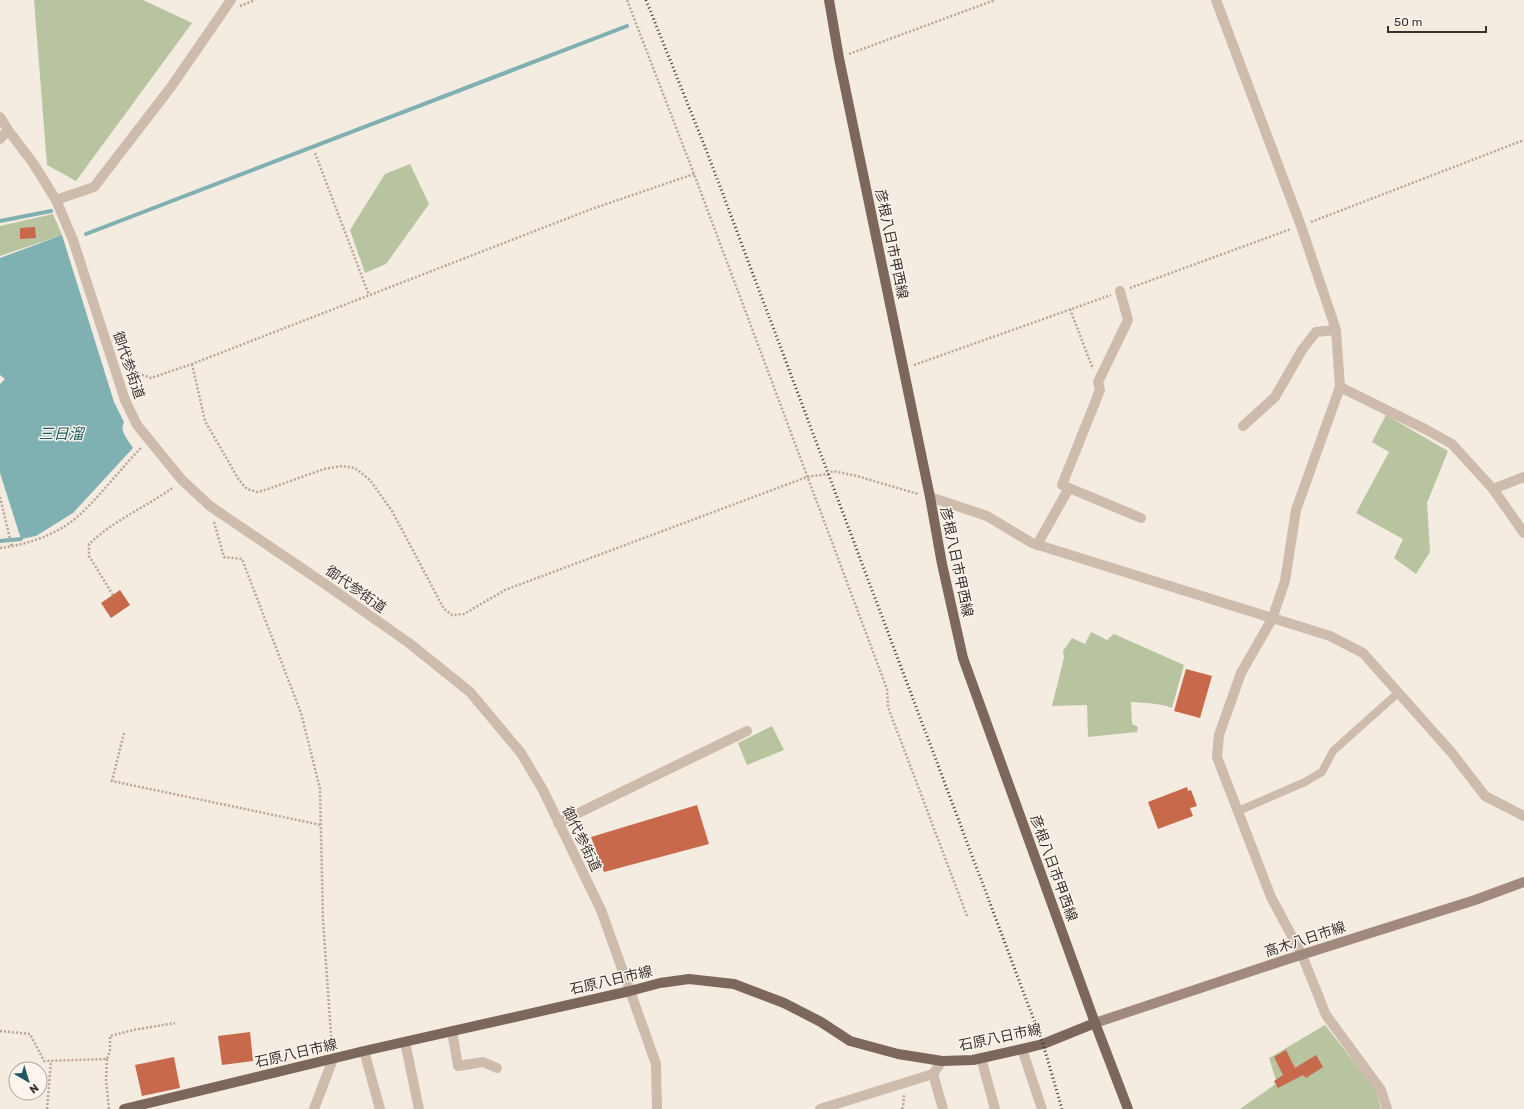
<svg xmlns="http://www.w3.org/2000/svg" width="1524" height="1109" viewBox="0 0 1524 1109" font-family="Rubik,'Noto Sans JP',sans-serif">
<rect width="100%" height="100%" fill="#f4ebe1"/>
<!-- green -->
<g fill="#b8c4a0">
<path d="M34 0H143L192 23 76 181 47 165Z"/>
<path d="M410 164 429 204 386 264 365 273 350 230 385 174Z"/>
<path d="M53 214 62 235 0 256V226Z"/>
<path d="M1386 415 1448 451 1427 503 1430 552 1416 574 1394 558 1403 539 1356 513 1389 452 1372 442Z"/>
<path d="M1091 632 1107 640 1114 634 1184 665 1172 708C1159 703 1145 703 1131 702L1132 724 1138 727 1137 732 1088 737 1087 705 1052 706 1064 658 1063 651 1072 638 1085 644Z"/>
<path d="M772 726 784 750 747 765 738 743Z"/>
<path d="M1325 1025 1376 1090 1381 1109H1240L1277 1083 1269 1058Z"/>
</g>
<!-- water -->
<path fill="#7fb0b2" d="M62 235 114 402 124 422C119 431 128 440 133 448L73 513 36 536 21 539 0 473V384L5 379 0 375V258Z"/>
<g fill="none" stroke-linecap="round" stroke-linejoin="round">
<!-- stream -->
<g stroke="#7fb0b2" stroke-width="4">
<path d="M0 221 51 211"/>
<path d="M86 234 627 26"/>
<path d="M0 541 21 539"/>
</g>
</g>
<!-- building -->
<g fill="#c8694b">
<path d="M35 227 36 238 20 239V228Z"/>
<path d="M120 590 130 605 111 618 101 603Z"/>
<path d="M1186 669 1212 676 1200 718 1174 711Z"/>
<path d="M1187 787 1188 791 1191 790 1197 806 1190 808 1193 816 1158 829 1148 802Z"/>
<path d="M697 805 709 844 604 872 591 837Z"/>
<path d="M250 1032 253 1061 222 1065 218 1036Z"/>
<path d="M1286 1050 1295 1068 1316 1055 1323 1067 1306 1078 1303 1075 1278 1088 1274 1081 1283 1075 1274 1057Z"/>
<path d="M174 1057 180 1088 142 1096 135 1065Z"/>
</g>
<g fill="none" stroke-linecap="round" stroke-linejoin="round">
<!-- path -->
<g stroke="#b9a596" stroke-width="2.5" stroke-dasharray="2 2" stroke-linecap="butt">
<path d="M627 0 694 174 887 689 888 707 967 916"/>
<path d="M240 6 255 0"/>
<path d="M849 54 995 0"/>
<path d="M315 153 369 295"/>
<path d="M1311 222 1524 140"/>
<path d="M1130 288 1291 229"/>
<path d="M1070 309 1093 369"/>
<path d="M192 364 205 421 239 480 247 489 257 492 268 489 324 469 342 466 355 468 370 480 392 511 444 609 452 615 464 614 505 590 807 477 828 474 833 471 857 476 918 494"/>
<path d="M914 365 1111 295"/>
<path d="M127 369 151 378 192 364 589 210 694 174"/>
<path d="M0 497 12 547"/>
<path d="M214 522 224 557 242 559 301 713 320 789 323 920 332 1049"/>
<path d="M0 548C26 545 56 535 76 518 100 497 119 470 141 448"/>
<path d="M113 595 89 556V544C114 520 146 507 174 487"/>
<path d="M124 733 112 781 321 825"/>
<path d="M0 1031 30 1034 44 1061 107 1059 110 1050V1036L133 1030 175 1023"/>
<path d="M107 1059 106 1080 109 1109"/>
<path d="M47 1109 51 1061"/>
<path d="M902 1109 903 1107 904 1095"/>
</g>
<!-- service -->
<path stroke="#cdbbac" stroke-width="8" d="M1238 811 1305 782 1322 772 1333 751 1399 692"/>
<!-- minor -->
<g stroke="#cdbbac" stroke-width="10">
<path d="M1216 0 1301 226 1336 330 1340 387 1296 510 1285 581 1272 619 1241 673 1219 735 1217 757 1271 897 1302 955 1326 1015 1381 1090 1387 1109"/>
<path d="M0 139 8 130"/>
<path d="M56 200 94 187 171 87 231 0"/>
<path d="M1120 291 1128 320 1098 382 1100 390 1062 485 1141 518"/>
<path d="M1340 387 1425 429 1452 444 1493 489 1524 533"/>
<path d="M1243 426 1275 397 1302 350 1316 332 1336 330"/>
<path d="M1493 489 1524 477"/>
<path d="M930 497 987 516 1032 543 1330 636 1363 653 1452 753 1485 796 1524 816"/>
<path d="M1037 545 1069 488"/>
<path d="M558 823 747 731"/>
<path d="M630 991 656 1064 657 1109"/>
<path d="M452 1031 458 1066 483 1062 497 1068"/>
<path d="M405 1042 419 1109"/>
<path d="M1022 1049 1042 1109"/>
<path d="M364 1051 380 1109"/>
<path d="M981 1058 995 1109"/>
<path d="M933 1074 943 1109"/>
<path d="M314 1109 333 1059"/>
<path d="M820 1109 933 1074 942 1061"/>
</g>
<!-- tertiary -->
<path stroke="#cdbbac" stroke-width="10" d="M0 117 8 130 33 163 56 200 73 240 125 400 137 425 182 480 210 506 325 584 409 643 470 692 521 753 543 790 601 910 630 991"/>
<!-- secondary -->
<path stroke="#a18a7d" stroke-width="10" d="M1095 1023 1285 960 1475 900 1524 882"/>
<!-- primary -->
<g stroke="#7d675c" stroke-width="10">
<path d="M829 0 839 58 930 497 942 564 963 658 1095 1023 1128 1109"/>
<path d="M124 1109 364 1051 630 991 660 983 689 979 734 984 784 1003 821 1022 850 1041 898 1054 942 1061 973 1060 1022 1049 1043 1044 1095 1023"/>
</g>
<!-- rail -->
<path stroke="#3b302b" stroke-width="3" stroke-dasharray="1 3" stroke-linecap="butt" d="M646 0 707 152 1043 1044 1062 1109"/>
</g>
<g text-anchor="middle" stroke-width="3" stroke-linejoin="round" paint-order="stroke">
<!-- street labels -->
<g font-size="14" fill="#3b302b" stroke="#fbf5ee">
<text transform="translate(892 244) rotate(78)" y="5">彦根八日市甲西線</text>
<text transform="translate(129 365) rotate(71)" y="5">御代参街道</text>
<text transform="translate(957 562) rotate(78)" y="5">彦根八日市甲西線</text>
<text transform="translate(356 589) rotate(35)" y="5">御代参街道</text>
<text transform="translate(582 839) rotate(64)" y="5">御代参街道</text>
<text transform="translate(1054 868) rotate(70)" y="5">彦根八日市甲西線</text>
<text transform="translate(1305 939) rotate(-18)" y="5">高木八日市線</text>
<text transform="translate(611 980) rotate(-13)" y="5">石原八日市線</text>
<text transform="translate(1000 1037) rotate(-12)" y="5">石原八日市線</text>
<text transform="translate(296 1053) rotate(-13)" y="5">石原八日市線</text>
</g>
<!-- water labels -->
<g font-size="15" font-style="italic" fill="#1f5a5e" stroke="#fbf5ee">
<text x="61" y="439">三日溜</text>
</g>
</g>
<!-- north arrow -->
<g transform="translate(28 1081) rotate(142)"><circle r="19" fill="#fbf5ee" stroke="#aea6a0"/>
<path d="M0-3L7 15L0 10L-7 15Z" fill="#1f5a5e"/>
<text y="-6" font-size="11" font-weight="bold" text-anchor="middle" fill="#3b302b">N</text>
</g>
<!-- scale -->
<path d="M1388 26v6h98v-6" fill="none" stroke="#3b302b" stroke-width="2"/>
<text x="1394" y="26" font-size="12" fill="#3b302b" stroke="#fbf5ee" stroke-width="3" paint-order="stroke">50 m</text>
</svg>
